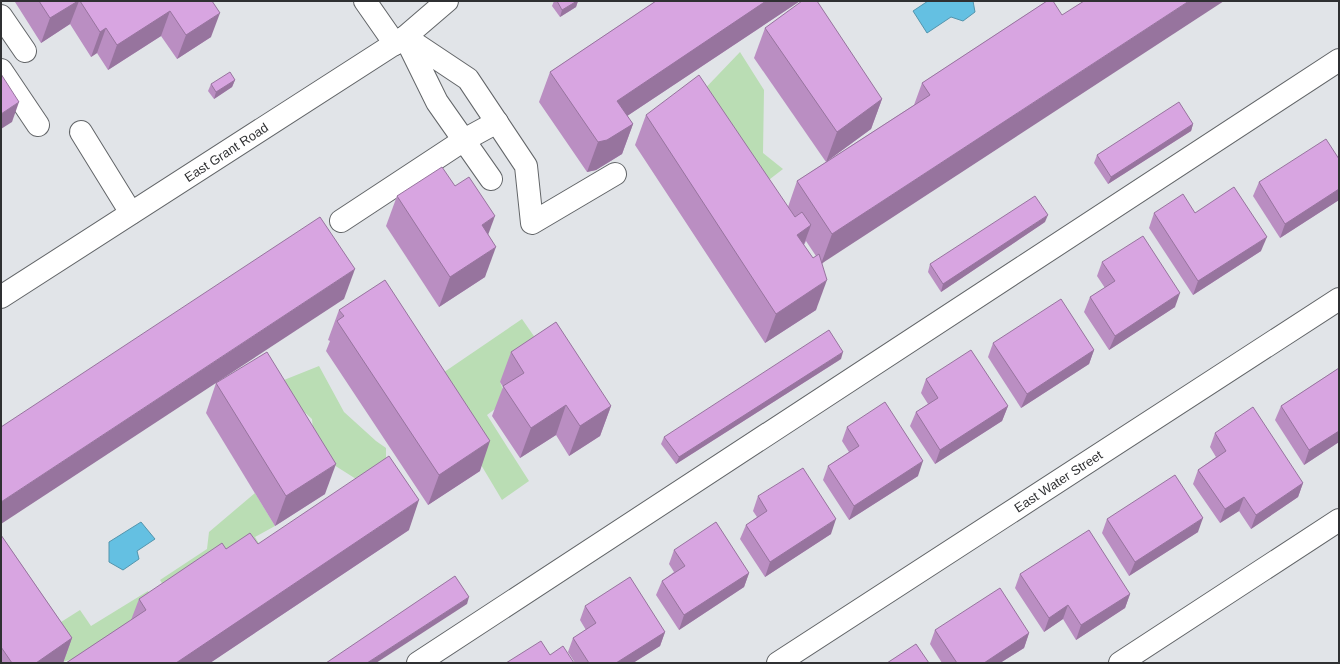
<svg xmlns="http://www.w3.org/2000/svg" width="1340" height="664" viewBox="0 0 1340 664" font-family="Arial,sans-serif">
<rect width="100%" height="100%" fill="#e1e4e8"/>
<!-- green -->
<g fill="#baddb4">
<path d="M740 52 764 90 763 153 783 169 756 190 694 100Z"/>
<path d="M522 319 545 352 500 382 507 400 487 415 529 481 502 500 431 381Z"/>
<path d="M319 366 344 412 376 441 386 448V467L364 484 315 453 312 419 274 384Z"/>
<path d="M255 493 275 526 255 537 261 547 172 599 160 580 207 549 209 532Z"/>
<path d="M148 591 159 608 126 643 59 663 39 636 80 610 91 626Z"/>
</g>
<!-- water -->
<g fill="#64c0e2" stroke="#5495ad">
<path d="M928 1H973L975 12 963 21 951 17 927 33 913 11Z"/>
<path d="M141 522 155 539 137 551 139 559 123 570 109 562V542Z"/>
</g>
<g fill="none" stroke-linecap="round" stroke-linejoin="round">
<!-- minor casing -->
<g stroke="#626568" stroke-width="24">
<g id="minor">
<path d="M365 1 395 44"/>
<path d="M1 16 25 51"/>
<path d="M1 70 38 125"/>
<path d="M81 132 131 213"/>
<path d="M491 179 437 102 405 37 468 79 526 166 532 223 615 174"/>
<path d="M341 221 464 140 497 122"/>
<path d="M418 663 1339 60"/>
<path d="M778 663 1339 299"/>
<path d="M1120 663 1339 520"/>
</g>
</g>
<!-- major casing -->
<g stroke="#626568" stroke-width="24">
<path id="major" d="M1 297 405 37 447 1"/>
</g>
<!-- minor -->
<use href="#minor" stroke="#fff" stroke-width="22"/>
<!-- major -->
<use href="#major" stroke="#fff" stroke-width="22"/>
</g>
<!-- wall -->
<g fill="#ba8ec2" fill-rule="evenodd">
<path d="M16 1H212L211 37 177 59 161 36 108 70 97 53 91 57 70 24 41 43 15 2Z"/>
<path d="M554 1H578L576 7 560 17 552 6Z"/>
<path d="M656 1H800L627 116 633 124 622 154 596 170 587 172 539 102 550 72Z"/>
<path d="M1047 1 822 264 816 310 765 343 635 145 646 115 788 207 797 181 914 105 922 83ZM806 241 816 256 813 258 804 245Z"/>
<path d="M765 28 882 99 871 129 826 162 754 58Z"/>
<path d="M235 80 232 87 214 99 208 91 211 84Z"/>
<path d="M1193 124 1191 131 1108 184 1094 163 1097 155Z"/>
<path d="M1339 159V200L1280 238 1253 196 1259 182Z"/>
<path d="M455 186 488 235 485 277 439 307 386 226 397 196Z"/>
<path d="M1154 213H1195L1261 251 1193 295 1149 228Z"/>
<path d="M1045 222 941 292 928 272 930 264Z"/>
<path d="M1102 262 1175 307 1109 350 1084 312 1090 297 1105 288 1097 276Z"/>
<path d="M339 310 480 471 428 505 326 351 330 341 328 340Z"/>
<path d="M993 343 1094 350 1089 364 1021 408 988 357Z"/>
<path d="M511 352 611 406 600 436 569 456 556 435 520 458 492 416 503 387 500 382Z"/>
<path d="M841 359 676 464 661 444 664 437Z"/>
<path d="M1339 368V442L1304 465 1275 420 1281 406Z"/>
<path d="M926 379 1008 406 1002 421 935 464 910 426 916 412 928 404 921 393Z"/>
<path d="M216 383 325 494 275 526 206 413Z"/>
<path d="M847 427 918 476 849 520 823 480 828 466 849 452 842 441Z"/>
<path d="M1215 433 1303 483 1298 497 1251 529 1239 511 1220 523 1193 484 1198 470 1216 457 1210 447Z"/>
<path d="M758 496 831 534 765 577 740 539 746 525 757 517 753 511Z"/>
<path d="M1107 519 1198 532 1129 576 1102 533Z"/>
<path d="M409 530 210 663H66L131 620 139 599 226 549 258 544Z"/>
<path d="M1 535 72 638 63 663H1Z"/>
<path d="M674 550 749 573 744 587 679 630 656 595 662 581 674 572 669 564Z"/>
<path d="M1020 574 1130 594 1125 608 1076 640 1063 619 1044 632 1015 588Z"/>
<path d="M585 606 665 632 660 646 633 663H575L568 652 573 638 586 630 580 620Z"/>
<path d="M935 630 1029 633 1024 648 1000 663H942L930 644Z"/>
</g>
<!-- shaded-wall -->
<g fill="#97749e">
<path d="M78 1H79L70 24 41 43 50 18Z"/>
<path d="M577 1H578L576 7 560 17 562 10Z"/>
<path d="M766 1H800L606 130 617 101Z"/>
<path d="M1189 1H1224L821 264 832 234Z"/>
<path d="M170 11 161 36 108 70 117 45Z"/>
<path d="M220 13 211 37 177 59 186 35Z"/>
<path d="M106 28 97 53 91 57 100 32Z"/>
<path d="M235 80 232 87 214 99 216 92Z"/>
<path d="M882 99 871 129 826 162 837 132Z"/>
<path d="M19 102 12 122 1 129V114Z"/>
<path d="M633 124 622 154 596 170 587 172 598 142Z"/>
<path d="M1193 124 1191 131 1108 184 1111 177Z"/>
<path d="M1339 189V200L1280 238 1285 224Z"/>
<path d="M1048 215 1045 222 941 292 943 284Z"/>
<path d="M495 216 484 246 482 225Z"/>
<path d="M811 225 800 255 797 235Z"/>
<path d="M1267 237 1261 251 1193 295 1198 281Z"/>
<path d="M496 247 485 277 439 307 450 277Z"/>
<path d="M355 269 344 299 1 524V502Z"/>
<path d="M827 280 816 310 765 343 776 314Z"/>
<path d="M1180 293 1175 307 1109 350 1115 336Z"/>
<path d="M1094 350 1089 364 1021 408 1027 394Z"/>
<path d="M843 352 841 359 676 464 679 457Z"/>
<path d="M566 405 556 435 520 458 531 428Z"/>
<path d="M611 406 600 436 569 456 580 426Z"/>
<path d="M1008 406 1002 421 935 464 940 450Z"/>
<path d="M1339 431V442L1304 465 1309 450Z"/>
<path d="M490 441 480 471 428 505 439 475Z"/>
<path d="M923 461 918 476 849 520 854 506Z"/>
<path d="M336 464 325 494 275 526 286 496Z"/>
<path d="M1303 483 1298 497 1251 529 1256 515Z"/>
<path d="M1244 497 1239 511 1220 523 1225 509Z"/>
<path d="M419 500 409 530 210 663H176Z"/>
<path d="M1203 518 1198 532 1129 576 1135 562Z"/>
<path d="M836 519 831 534 765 577 770 562Z"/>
<path d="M749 573 744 587 679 630 684 615Z"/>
<path d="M1130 594 1125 608 1076 640 1081 625Z"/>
<path d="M469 597 467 604 376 663H367Z"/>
<path d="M1068 605 1063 619 1044 632 1049 618Z"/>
<path d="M665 632 660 646 633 663H616Z"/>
<path d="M1029 633 1024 648 1000 663H984Z"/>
<path d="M72 638 63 663H36Z"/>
</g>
<!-- building -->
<g fill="#d8a5e1" stroke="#97749e">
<path d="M39 1H78L50 18Z"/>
<path d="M80 1H212L220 13 186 35 170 11 117 45 106 28 100 32Z"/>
<path d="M557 1H577L562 10Z"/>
<path d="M656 1H766L617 101 633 124 607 140 598 142 550 72Z"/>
<path d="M802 1H817L882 99 837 132 765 28Z"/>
<path d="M1047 1H1053L1062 15 1084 1H1189L832 234 797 181 930 95 922 83Z"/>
<path d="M230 72 235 80 216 92 211 84Z"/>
<path d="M1 74 19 102 1 114Z"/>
<path d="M699 75 795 217 802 212 811 225 797 235 813 258 819 254 827 280 776 314 646 115Z"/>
<path d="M1179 102 1193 124 1111 177 1097 155Z"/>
<path d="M1326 139 1339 159V189L1285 224 1259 182Z"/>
<path d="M442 167 455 186 469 177 495 216 482 225 496 247 450 277 397 196Z"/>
<path d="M1234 187 1267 237 1198 281 1154 213 1183 194 1195 213Z"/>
<path d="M1035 196 1048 215 943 284 930 264Z"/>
<path d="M320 217 355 269 1 502V427Z"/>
<path d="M1143 236 1180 293 1115 336 1090 297 1115 281 1102 262Z"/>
<path d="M385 280 490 441 439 475 337 321 344 316 339 310Z"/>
<path d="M1061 299 1094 350 1027 394 993 343Z"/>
<path d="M556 322 611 406 580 426 566 405 531 428 503 386 524 373 511 352Z"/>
<path d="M829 330 843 352 679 457 664 437Z"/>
<path d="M971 350 1008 406 940 450 916 412 938 398 926 379Z"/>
<path d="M267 352 336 464 286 496 216 383Z"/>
<path d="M1339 368V431L1309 450 1281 406Z"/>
<path d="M885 402 923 461 854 506 828 466 859 446 847 427Z"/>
<path d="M1253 407 1303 483 1256 515 1244 497 1225 509 1198 470 1226 451 1215 433Z"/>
<path d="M389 456 419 500 176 663H66L146 610 139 599 222 543 226 549 250 533 258 544Z"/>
<path d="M803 468 836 519 770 562 746 525 767 511 758 496Z"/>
<path d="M1175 475 1203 518 1135 562 1107 519Z"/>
<path d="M716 522 749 573 684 615 662 581 685 566 674 550Z"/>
<path d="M1089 530 1130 594 1081 625 1068 605 1049 618 1020 574Z"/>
<path d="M1 535 72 638 36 663H12L1 647Z"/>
<path d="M455 576 469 597 367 663H326Z"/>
<path d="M630 577 665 632 616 663H589L573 638 596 623 585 606Z"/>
<path d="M1000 588 1029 633 984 663H957L935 630Z"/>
<path d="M541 641 550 655 563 646 574 663H506Z"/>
<path d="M916 644 929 663H887Z"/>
</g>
<g text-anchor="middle" stroke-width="3.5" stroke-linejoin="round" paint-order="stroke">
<!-- street labels -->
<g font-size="13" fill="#2f3032" stroke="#fff">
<text transform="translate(226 152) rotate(-33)" y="5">East Grant Road</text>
<text transform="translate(1058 481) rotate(-33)" y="5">East Water Street</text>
</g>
</g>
<!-- border -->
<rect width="1340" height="664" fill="none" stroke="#2f3032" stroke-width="4"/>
</svg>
